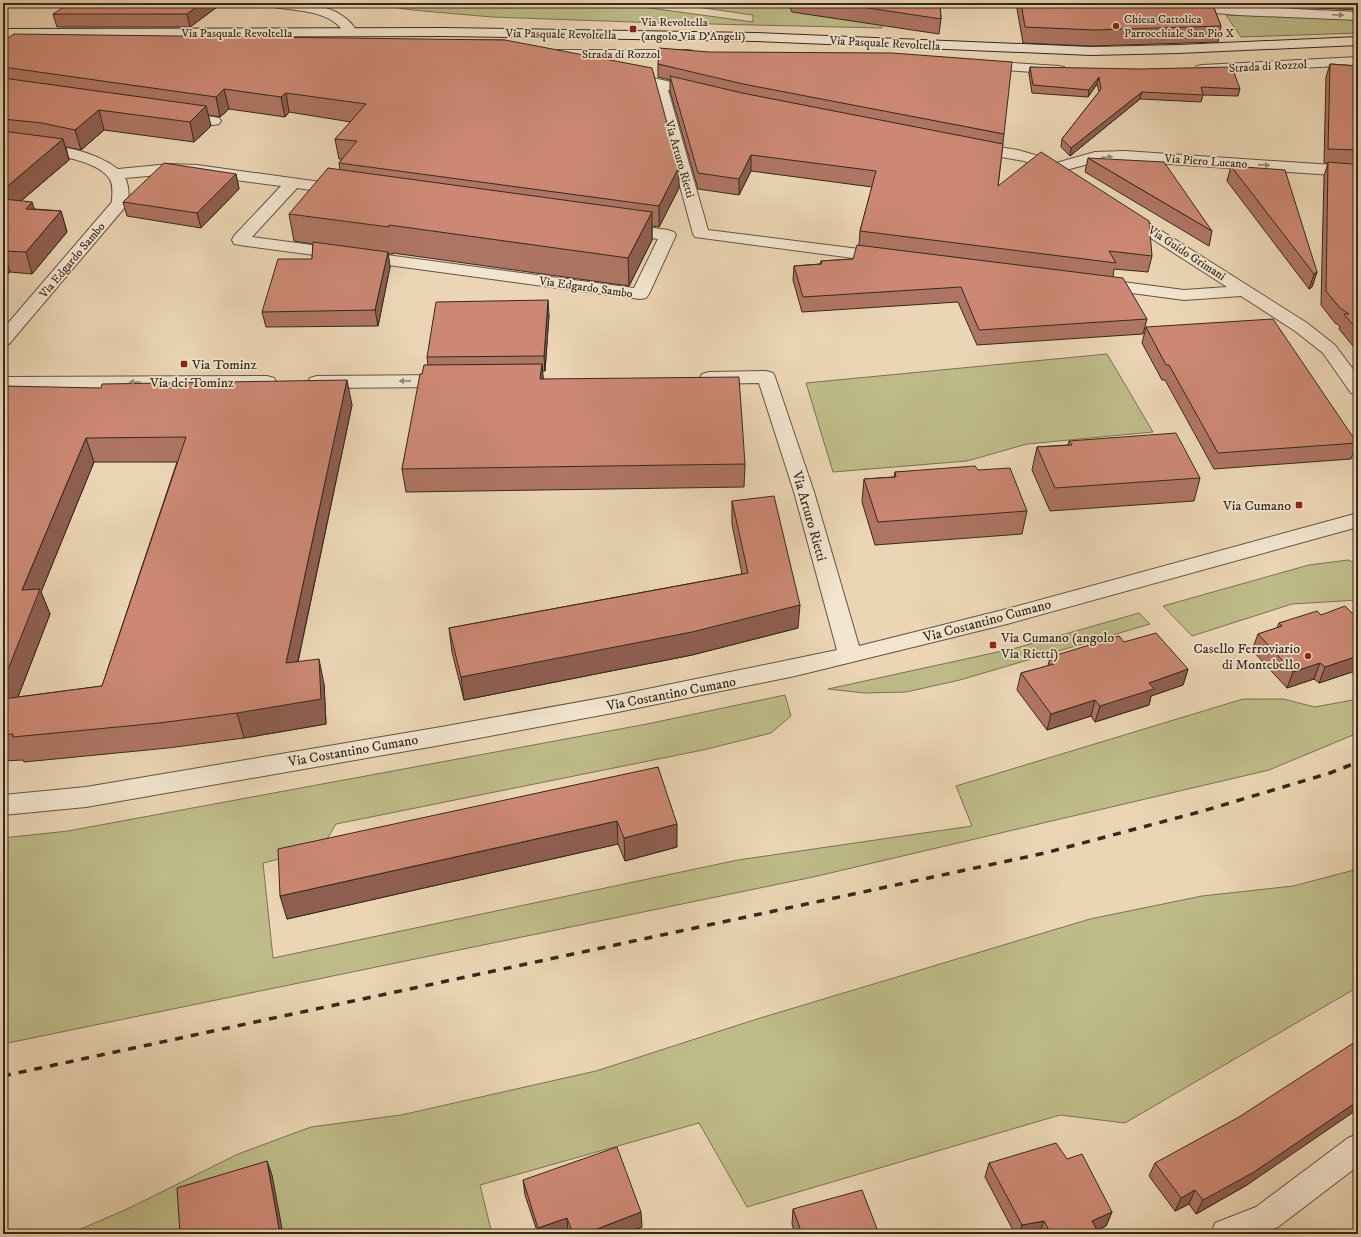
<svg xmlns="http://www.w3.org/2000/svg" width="1361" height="1237" viewBox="0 0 1361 1237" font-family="'IM FELL DW Pica',serif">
<rect width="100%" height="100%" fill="#ebd5b4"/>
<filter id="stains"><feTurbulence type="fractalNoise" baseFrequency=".005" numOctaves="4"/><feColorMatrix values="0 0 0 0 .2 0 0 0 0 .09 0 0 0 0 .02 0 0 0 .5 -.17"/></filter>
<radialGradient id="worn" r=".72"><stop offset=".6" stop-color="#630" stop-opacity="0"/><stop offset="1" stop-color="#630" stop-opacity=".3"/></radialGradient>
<!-- green -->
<g fill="#bebb88" stroke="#7a7252">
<path d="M367 3H472L509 8 515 3H613L753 22V15L669 3H882V28L669 23V19H660V23L492 17 412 10Z"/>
<path d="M1226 15 1358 19V33L1241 37Z"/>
<path d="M1107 354 1153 432 1027 444 967 461 833 472 806 383Z"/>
<path d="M1348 560 1358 564V600L1292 604 1192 636 1163 606 1309 565Z"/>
<path d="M1139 613 1150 624 960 680 906 692 864 693 828 689 1016 648Z"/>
<path d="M785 695 791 716 771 733 703 750 336 824 321 849 263 863 273 958 738 860 972 826 956 786 1243 699H1283L1315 707 1358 699V733L1269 770 813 877 3 1044V838L68 831 647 724Z"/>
<path d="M1358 869V987L1125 1123 1060 1115 747 1207 699 1123 480 1185 492 1234H69L127 1209 238 1154 311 1127 401 1115 596 1071 757 1019 1090 919 1202 896 1293 886Z"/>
</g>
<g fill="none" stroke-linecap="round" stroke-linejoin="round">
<!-- street casing -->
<g stroke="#625443" stroke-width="2">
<g id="street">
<path d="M267 3C296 3 336 1 355 28L352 36H342L340 33 341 28C324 9 292 11 269 6Z"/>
<path d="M1139 3C1212 3 1285 9 1358 12V20L1238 15 1146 7 1141 6Z"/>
<path d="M548 50H688L693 51 695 54 693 57 688 58 543 57 541 54 543 51Z"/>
<path d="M1358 57V65L1202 73 1197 72 1195 69 1197 66 1202 65Z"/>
<path d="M982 61 1059 66 1064 67 1066 70 1064 73 1059 74 977 68 975 65 977 62Z"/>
<path d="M626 72 703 89 705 92 703 95 698 96 668 90 708 230 883 252 889 253 891 257 889 261 883 262 695 237 693 234 653 86 621 79 619 76 621 73Z"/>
<path d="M180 112 214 117 219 118 221 121 219 124 214 125 175 119 173 116 175 113Z"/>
<path d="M3 139C41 144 86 145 118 169L170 164 197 165 668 230 674 232 676 235 649 294 646 298 640 299 240 245 234 244 232 240 234 236 281 186 197 175 170 174 125 178C129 185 130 199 126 206L9 344 3 345V329L112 202C112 194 114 185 109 178 93 155 29 152 3 149ZM297 188 658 239 634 288 252 237Z"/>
<path d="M973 143 1018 150 1045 158 1056 163 1095 152 1125 151 1348 166 1358 165V175L1348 176 1125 161 1096 162 1066 170 1064 174 1059 176 1024 161 968 151 965 148 968 145Z"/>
<path d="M1124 209 1130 211 1307 323 1335 345 1358 376V395L1351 393 1323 353 1295 331 1241 296 1184 300 1094 288 1091 284 1094 280 1100 279 1184 290 1227 287 1118 217 1116 214 1118 211Z"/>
<path d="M766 371 773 373 775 377 814 492 859 646 1007 609 1358 513V527L1007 624 795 676 618 712 441 745 86 807 3 815V795L86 787 441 727 618 695 837 650 794 492 759 383 709 384 702 382 700 378 702 374 709 372Z"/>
<path d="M449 375 456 377 458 381 456 385 449 387 317 388 310 386 308 382 310 378 317 376Z"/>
<path d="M267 376 274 378 276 382 274 386 267 388 3 389V377Z"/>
<path d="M1358 1134V1166L1278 1227 1262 1234H1211L1215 1223 1256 1207 1348 1138Z"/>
</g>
</g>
<!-- secondary casing -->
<g stroke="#35291d" stroke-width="2">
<path id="secondary" d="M444 28 756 33 1091 47 1179 45 1358 37V45L1179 53 1091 55 756 41 444 36 3 37V29Z"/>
</g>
<!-- street -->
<use href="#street" fill="#f2e4ce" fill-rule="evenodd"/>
<!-- secondary -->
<use href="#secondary" fill="#f2e4ce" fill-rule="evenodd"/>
<!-- rail -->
<path stroke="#35291d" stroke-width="3.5" stroke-dasharray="8 8" stroke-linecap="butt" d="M3 1076 1045 853 1203 811 1330 773 1358 762"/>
</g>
<!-- wall -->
<g fill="#af7564" stroke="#35291d" fill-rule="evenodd">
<path d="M788 3H940L941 19 939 34 792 12Z"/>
<path d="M1016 3H1212L1221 26 1218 42 1091 46 1023 43Z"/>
<path d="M1217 3H1358V10Z"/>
<path d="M217 7 190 27H57L53 14Z"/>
<path d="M505 40 679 188 659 227 652 226V240L629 286 393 253V254H388L390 267 378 326 266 327 262 312 312 259 313 244 294 241 289 214 340 169 339 163 342 159H339L335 139 351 122 289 112 285 117 229 109 220 117 208 115 211 126 194 142 104 130 81 150 66 147 69 160 21 201 35 209 61 211 67 232 32 274 10 272 5 277H3V41Z"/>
<path d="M658 64 1004 134 998 186 1152 256 1148 272 1114 269 1113 277 1147 319 1143 334 977 345 958 302 802 312 793 280 794 266 820 264 821 261 853 259 859 245 860 231 872 187 751 171 739 195 698 189 670 91V80L658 77Z"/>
<path d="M1330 64 1358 66V352L1339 329 1340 326 1335 323 1321 305 1324 176 1328 163H1324L1326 77Z"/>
<path d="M1030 67 1240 89 1238 96 1203 95 1201 102 1140 99 1070 156 1061 147 1062 139 1099 92 1097 84 1088 97 1032 93 1029 74Z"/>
<path d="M1088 158 1212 231 1209 246 1085 172Z"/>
<path d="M1231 166 1317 272 1312 287 1309 289 1227 181Z"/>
<path d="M236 174 239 189 201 228 127 216 123 202Z"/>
<path d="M549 315 545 371H542L543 379 745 464 744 487 406 492 402 469 422 374 428 365 427 357Z"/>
<path d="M1146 327 1357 443 1351 459 1214 469 1165 380H1162L1142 343Z"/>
<path d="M3 386 352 405 298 662 324 684 326 724 244 738 168 748 24 762 23 760 3 761ZM94 462H177L102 686 18 697 50 614 41 592Z"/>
<path d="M1069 441 1200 478 1194 501 1050 511 1032 470 1037 447 1068 445Z"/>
<path d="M978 470 1027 511 1022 534 875 545 862 502 864 479 894 477 895 472Z"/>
<path d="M732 501 798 628 692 655 464 700 452 652 449 628 742 574 732 524Z"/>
<path d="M1321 615 1358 619V670L1319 683 1314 679 1287 688 1252 650 1258 634 1277 628 1279 623Z"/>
<path d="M1124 642 1188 669 1183 685 1151 696 1149 705 1095 722 1091 716 1047 730 1017 690 1021 673 1048 666 1050 657Z"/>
<path d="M658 767 677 847 625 861 618 844 287 919Z"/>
<path d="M1067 1159 1112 1212 1106 1226 1097 1230 1099 1234H1015L985 1177 989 1163Z"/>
<path d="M1155 1163 1247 1185 1196 1214 1189 1204 1175 1211 1149 1176Z"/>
<path d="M523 1180 642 1227 622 1234H569L568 1232 562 1234H538L525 1195Z"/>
<path d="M793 1209 879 1234H795L792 1224Z"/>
</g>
<!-- shaded-wall -->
<g fill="#8f5f51" stroke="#35291d">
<path d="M202 3H216L217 7 190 27 187 14Z"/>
<path d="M1099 77 1097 84 1088 97 1089 90Z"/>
<path d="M224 89 229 109 220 117 216 97Z"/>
<path d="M1142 92 1140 99 1070 156 1071 148Z"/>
<path d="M286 93 289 112 285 117 281 97Z"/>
<path d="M206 106 211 126 194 142 190 122Z"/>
<path d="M99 110 104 130 81 150 75 130Z"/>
<path d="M63 139 69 160 3 216V190Z"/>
<path d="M751 155V171L739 195V179Z"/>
<path d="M679 167V188L659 227V206Z"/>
<path d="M236 174 239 189 201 228 197 213Z"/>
<path d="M32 202 39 222 26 209Z"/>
<path d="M61 211 67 232 32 274 26 252Z"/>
<path d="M652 212V240L629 286 628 258Z"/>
<path d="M3 250 10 272 5 277 3 270Z"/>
<path d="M388 252 390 267 378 326 375 310Z"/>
<path d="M1317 272 1312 287 1309 289 1314 274Z"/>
<path d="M548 300 549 315 545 371 544 356Z"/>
<path d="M542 364 544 386 540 379Z"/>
<path d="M347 380 352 405 292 689 286 663Z"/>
<path d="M86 438 94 462 41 592 50 614 7 725 3 716V682L22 590Z"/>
<path d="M800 605 798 628 692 655 464 700 461 677Z"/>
<path d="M1358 656V670L1319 683 1325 667Z"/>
<path d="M319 659 324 684 326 724 244 738 237 713Z"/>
<path d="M1320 663 1314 679 1287 688 1293 672Z"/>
<path d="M1188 669 1183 685 1151 696 1149 705 1095 722 1100 706 1149 683Z"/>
<path d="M1095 700 1091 716 1047 730 1051 714Z"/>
<path d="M617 821 618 844 287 919 280 896Z"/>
<path d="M677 824V847L625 861 624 838Z"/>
<path d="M1358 1101V1109L1247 1185 1196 1214 1203 1200Z"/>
<path d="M267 1161 272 1175 283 1234H280Z"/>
<path d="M1195 1190 1189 1204 1175 1211 1181 1198Z"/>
<path d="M641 1212 642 1227 622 1234H584Z"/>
<path d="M1112 1212 1106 1226 1088 1234 1092 1221Z"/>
<path d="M567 1218 568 1232 562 1234H539L538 1228Z"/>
<path d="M1044 1221 1039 1234H1019L1022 1225Z"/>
</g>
<!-- building -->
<g fill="#cc8874" stroke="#35291d">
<path d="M70 3H202L187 14H53Z"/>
<path d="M835 3H940L941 19Z"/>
<path d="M1021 3H1212L1221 26 1094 30 1025 27Z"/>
<path d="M14 34 505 40 652 68 679 167 659 206 339 163 357 141 335 139 366 104 286 93 281 97 224 89 216 97 3 67V41Z"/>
<path d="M659 48 709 52 892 53 1012 62 1004 134 743 84 658 64Z"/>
<path d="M1330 64 1358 66V150L1328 149Z"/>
<path d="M1030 67 1139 69 1232 67 1240 89 1201 87 1203 95 1142 92 1071 148 1062 139 1101 89 1099 77 1089 90 1033 85Z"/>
<path d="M670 76 742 93 1003 144 998 186 1041 152 1149 221 1152 256 1109 251 1116 263 860 231 876 171 751 155 739 179 698 173Z"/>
<path d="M3 78 206 106 190 122 99 110 75 130 42 123 3 119Z"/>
<path d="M3 131 63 139 3 190Z"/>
<path d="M1088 158 1164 162 1212 231Z"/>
<path d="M1328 162 1352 164 1358 162V331L1344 314H1349L1340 308 1326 291Z"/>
<path d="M164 163 236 174 197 213 123 202Z"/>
<path d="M1231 166 1285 170 1317 272 1314 274Z"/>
<path d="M328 168 652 212 628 258 389 225V227L289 214Z"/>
<path d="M3 199 32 202 26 209 61 211 26 252 3 251Z"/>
<path d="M313 242 388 252 375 310 262 312 278 259H312Z"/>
<path d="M857 245 1123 278 1147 319 979 330 961 287 803 297 794 266 822 264 821 261 853 259Z"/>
<path d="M548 300 544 356 427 357 436 302Z"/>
<path d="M1273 319 1357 443 1218 453 1169 365H1166L1146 327Z"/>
<path d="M542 364 540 379 739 377 745 464 402 469 420 374H422L424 365Z"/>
<path d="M347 380 286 663 319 659 321 699 237 713 159 723 13 737V734L3 735V699L102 686 186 437 86 438 22 590 40 589 3 682V386L101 388 102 384Z"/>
<path d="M1176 433 1200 478 1055 488 1037 447 1072 445 1069 441Z"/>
<path d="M975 466 978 470 1010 468 1027 511 878 522 864 479 896 477 895 472Z"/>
<path d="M774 496 800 605 692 632 461 677 449 628 748 573 732 501Z"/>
<path d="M1345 606 1358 619V656L1325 667 1320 663 1293 672 1258 634 1282 626 1279 623 1317 611 1321 615Z"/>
<path d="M1156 633 1188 669 1149 683 1154 689 1100 706 1095 700 1051 714 1021 673 1054 664 1050 657 1119 636 1124 642Z"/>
<path d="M658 767 677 824 624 838 617 821 280 896 278 849Z"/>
<path d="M1358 1040V1101L1254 1172 1203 1200 1195 1190 1181 1198 1155 1163 1239 1117Z"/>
<path d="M1056 1143 1067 1159 1082 1154 1112 1212 1092 1221 1099 1234H1051L1044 1221 1022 1225 989 1163Z"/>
<path d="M617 1147 641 1212 584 1234H573L567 1218 538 1228 523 1180Z"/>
<path d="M267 1161 280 1234H180L177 1188Z"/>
<path d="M862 1190 879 1234H802L793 1209Z"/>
</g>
<!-- one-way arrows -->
<defs><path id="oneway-solid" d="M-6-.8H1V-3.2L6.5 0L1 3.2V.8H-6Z"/></defs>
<g fill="#948676">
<use href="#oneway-solid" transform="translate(1338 15) rotate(2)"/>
<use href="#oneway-solid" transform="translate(1107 157) rotate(-2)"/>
<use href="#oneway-solid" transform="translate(1264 165) rotate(4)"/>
<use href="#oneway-solid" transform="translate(405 381) rotate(179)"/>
<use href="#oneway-solid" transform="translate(135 382) rotate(180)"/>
</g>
<!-- markers -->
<g fill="#8f2418" stroke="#f2e4ce" stroke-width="1.5">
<circle cx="1116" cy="26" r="4"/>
<rect x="629" y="25" width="8" height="8" rx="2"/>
<rect x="180" y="360" width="8" height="8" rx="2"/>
<rect x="1295" y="501" width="8" height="8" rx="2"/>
<rect x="989" y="641" width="8" height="8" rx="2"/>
<circle cx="1308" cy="656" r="4"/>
</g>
<g text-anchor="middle" stroke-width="3.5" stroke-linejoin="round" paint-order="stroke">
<!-- far-poi labels -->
<g font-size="12" fill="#35291d" stroke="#f2e4ce" text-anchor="start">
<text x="1124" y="23">Chiesa Cattolica<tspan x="1124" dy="14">Parrocchiale San Pio X</tspan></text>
<text x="641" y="26">Via Revoltella<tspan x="641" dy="14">(angolo Via D'Angeli)</tspan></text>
</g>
<!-- far-street labels -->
<g font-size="12" fill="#35291d" stroke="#f2e4ce">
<text x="237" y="37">Via Pasquale Revoltella</text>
<text transform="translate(561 34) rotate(1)" y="4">Via Pasquale Revoltella</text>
<text transform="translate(885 43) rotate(3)" y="4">Via Pasquale Revoltella</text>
<text x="621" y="58">Strada di Rozzol</text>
<text transform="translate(1268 66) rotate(-3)" y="4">Strada di Rozzol</text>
<text transform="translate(680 159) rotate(74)" y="4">Via Arturo Rietti</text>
<text transform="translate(1206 161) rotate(4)" y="4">Via Piero Lucano</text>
<text transform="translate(1187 253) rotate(33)" y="4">Via Guido Grimani</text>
<text transform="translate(72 260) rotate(-50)" y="4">Via Edgardo Sambo</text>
<text transform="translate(586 287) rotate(8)" y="4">Via Edgardo Sambo</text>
</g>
<!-- poi labels -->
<g font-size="14" fill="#35291d" stroke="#f2e4ce" text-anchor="start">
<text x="192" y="369">Via Tominz</text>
<text x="1291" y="510" text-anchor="end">Via Cumano</text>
<text x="1001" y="642">Via Cumano (angolo<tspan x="1001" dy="16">Via Rietti)</tspan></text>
<text x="1300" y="653" text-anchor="end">Casello Ferroviario<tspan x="1300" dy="16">di Montebello</tspan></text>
</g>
<!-- street labels -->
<g font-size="14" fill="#35291d" stroke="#f2e4ce">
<text x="192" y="387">Via dei Tominz</text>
<text transform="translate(810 516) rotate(74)" y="5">Via Arturo Rietti</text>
<text transform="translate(987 620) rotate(-15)" y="5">Via Costantino Cumano</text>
<text transform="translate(671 693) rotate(-11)" y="5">Via Costantino Cumano</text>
<text transform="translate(353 750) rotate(-10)" y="5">Via Costantino Cumano</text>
</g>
</g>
<!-- margin -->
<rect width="1361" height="1237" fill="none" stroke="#ebd5b4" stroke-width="16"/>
<rect x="4" y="4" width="1353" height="1229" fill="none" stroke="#35291d" stroke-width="2"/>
<rect x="8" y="8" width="1345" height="1221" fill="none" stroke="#35291d"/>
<rect width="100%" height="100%" filter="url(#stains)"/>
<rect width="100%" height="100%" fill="url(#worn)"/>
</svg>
